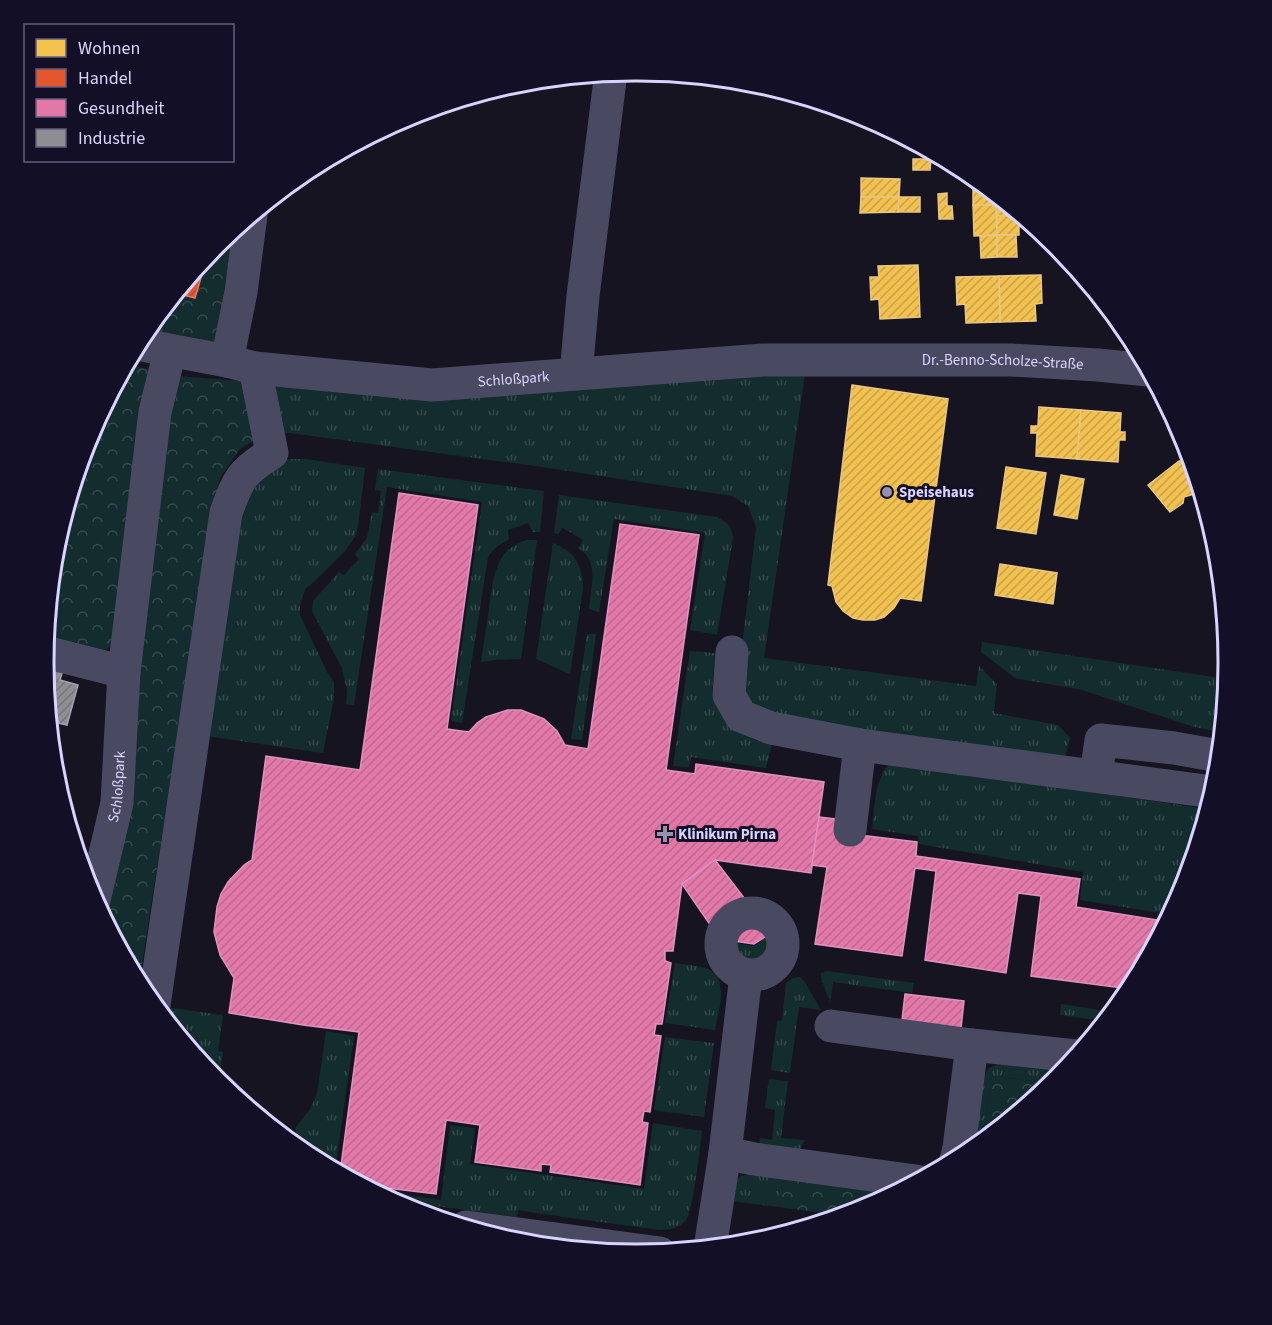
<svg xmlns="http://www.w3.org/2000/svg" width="1272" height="1325" viewBox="0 0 1272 1325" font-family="'Source Sans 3',sans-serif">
<defs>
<pattern id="grass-tufts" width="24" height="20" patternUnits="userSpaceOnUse" patternTransform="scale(1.5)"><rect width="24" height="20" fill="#132c2d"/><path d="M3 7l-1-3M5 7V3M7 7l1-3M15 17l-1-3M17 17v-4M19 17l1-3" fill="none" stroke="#354a4c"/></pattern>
<pattern id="forest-crowns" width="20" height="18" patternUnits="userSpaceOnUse" patternTransform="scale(1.5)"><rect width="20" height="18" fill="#132c2d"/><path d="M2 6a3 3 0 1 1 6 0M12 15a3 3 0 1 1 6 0" fill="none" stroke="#354a4c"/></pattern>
<pattern id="homes-hatch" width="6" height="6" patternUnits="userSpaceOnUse" patternTransform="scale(1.5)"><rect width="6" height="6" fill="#f2c14e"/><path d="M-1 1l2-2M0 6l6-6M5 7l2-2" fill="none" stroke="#c6a14e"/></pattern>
<pattern id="shops-hatch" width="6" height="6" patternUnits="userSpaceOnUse" patternTransform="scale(1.5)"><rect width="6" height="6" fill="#e4572e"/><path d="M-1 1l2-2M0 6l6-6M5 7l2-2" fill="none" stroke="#b35037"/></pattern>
<pattern id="health-hatch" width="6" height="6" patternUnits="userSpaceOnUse" patternTransform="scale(1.5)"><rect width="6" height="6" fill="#e377a8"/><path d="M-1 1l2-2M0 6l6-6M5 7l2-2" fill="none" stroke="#ba6991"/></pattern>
<pattern id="industry-hatch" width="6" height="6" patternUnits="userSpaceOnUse" patternTransform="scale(1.5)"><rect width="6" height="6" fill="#8d8d92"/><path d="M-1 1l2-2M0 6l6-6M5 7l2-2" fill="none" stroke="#76767d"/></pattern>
</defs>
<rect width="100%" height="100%" fill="#161421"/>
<!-- grass -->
<g fill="url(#grass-tufts)">
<path d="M805 373 764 658 976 686 979 666 997 684 994 713 1058 725 1070 738 1064 761 771 720 740 693 743 638 756 527 748 506 732 496 535 466 290 433 276 434 269 390 283 383 323 382 328 392 428 396Z"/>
<path d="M284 459H307L365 468 358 527 355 537 345 551 315 581 305 589 300 606V615L327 672 334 682V698L323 753 200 735 233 506Z"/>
<path d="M378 469 544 491 540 532H533L528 523 508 530 509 539 495 548 488 557 462 723 451 721 482 502 387 487 354 705 346 704 347 691 342 668 312 611 313 601 339 572 344 575 359 559 355 554 367 538 372 512 378 513 381 491 375 490Z"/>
<path d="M559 495 717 517C728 523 732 526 733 538L717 635 690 630 705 533 614 519 599 612 589 609C590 594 596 574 589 559 587 555 582 551 579 548L583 540 563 528 558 534 554 533Z"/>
<path d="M527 540H537L521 659 495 660 481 662 493 581C499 558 504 548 527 540Z"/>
<path d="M553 543C576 552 582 565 583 589L570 674 536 659Z"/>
<path d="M587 634H596L582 740 571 739Z"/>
<path d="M982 642 1227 679 1222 733 1191 726 1082 690 1015 678 981 652Z"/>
<path d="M690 651 715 653 712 693 719 709 738 731 755 740 772 744 766 768 691 757 689 767 673 766Z"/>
<path d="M891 763 1208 809 1183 890 1168 917V914L1080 900 1083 872 919 844 918 836 872 829C874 812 875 773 891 763Z"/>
<path d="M770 935C784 968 736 975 734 943L754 946Z"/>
<path d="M675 963C683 964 701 966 708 969 730 980 718 1012 715 1030L665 1023Z"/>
<path d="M827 971 914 983 912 993 833 982 830 1002 821 978V973Z"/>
<path d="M800 977 805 982 821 1010 799 1007 790 1073 771 1070 777 1021 782 1020 786 983 793 978Z"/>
<path d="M1061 1004 1112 1012 1105 1021 1060 1015Z"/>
<path d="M165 1007 223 1015 218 1051 223 1052 220 1073 223 1086 217 1081 164 1017Z"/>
<path d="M326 1031 354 1036 335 1170 307 1155 294 1145 296 1127 310 1109 317 1094Z"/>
<path d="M665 1037 714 1043 704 1117 654 1110Z"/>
<path d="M1002 1062 1064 1070 1052 1084 1010 1078 990 1086 983 1141 972 1150 981 1081 989 1068Z"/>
<path d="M769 1079 788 1081 781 1138 805 1140 800 1149 759 1148 760 1138 772 1140 775 1110 765 1108Z"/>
<path d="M653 1123 702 1131C700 1147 693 1211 686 1220 679 1229 670 1229 660 1230L542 1214 519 1210 517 1217 391 1200 372 1190 441 1200 450 1125 475 1128 470 1164 644 1189Z"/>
<path d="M756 1174 783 1178 779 1207 731 1201 734 1185 740 1176Z"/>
</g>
<!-- forest -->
<g fill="url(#forest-crowns)">
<path d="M234 229 215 347 145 332 217 243Z"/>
<path d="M127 364 150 370 119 635 106 651 45 643 55 547 89 435Z"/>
<path d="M177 376 255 382 266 433 239 450 220 478 212 510 139 984 99 909 164 416Z"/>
<path d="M1010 1078 1052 1084 983 1141 990 1086Z"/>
<path d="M783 1178 898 1191 862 1210 844 1216 779 1207Z"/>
</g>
<!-- homes -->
<g fill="url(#homes-hatch)" stroke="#eac783" stroke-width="1.5">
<path d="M913 159H931L930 170H913Z"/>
<path d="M973 176 996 195V205H973Z"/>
<path d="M861 178 900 179 899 197H861Z"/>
<path d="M947 193V206H952L953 219H939L938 194Z"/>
<path d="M996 195 1019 214V216H997Z"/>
<path d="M861 197H899L898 212 860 213Z"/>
<path d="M899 197H920V212H898Z"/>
<path d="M973 205H996L997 235 974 236Z"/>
<rect x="997" y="216" width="22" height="19"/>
<path d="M997 235V257L981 258 980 236Z"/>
<path d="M997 235H1016L1017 257H997Z"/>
<path d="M918 265 920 317 880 319 879 299 871 300 870 277H879L878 266Z"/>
<path d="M1041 275 1042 303 1035 304 1036 321 1000 322 999 276Z"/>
<path d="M999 276 1000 322 966 323 965 304 957 305 956 277Z"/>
<path d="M852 385 948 399 921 601 900 598 894 608 884 617 875 620H863L853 618 843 611 836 602 832 586 828 585Z"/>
<path d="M1039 407 1081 410 1077 459 1036 456 1037 433H1031V426H1038Z"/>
<path d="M1081 410 1121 413 1120 432H1125V440H1119L1118 462 1077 459Z"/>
<path d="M1179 461 1191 462 1203 500 1198 499 1194 494 1184 497 1183 503 1170 512 1148 485Z"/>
<path d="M1006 467 1046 473 1036 534 997 528Z"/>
<path d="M1061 475 1084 479 1077 519 1054 515Z"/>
<path d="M1000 564 1057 573 1053 604 995 595Z"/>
</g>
<!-- shops -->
<path fill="url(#shops-hatch)" stroke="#e17c6d" stroke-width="1.5" d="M201 263 205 264 195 298 176 293Z"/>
<!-- health -->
<g fill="url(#health-hatch)" stroke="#e093c2" stroke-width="1.5">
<path d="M399 493 478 505 447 729 469 732 477 723 486 717 508 710H521L544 719 557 731 565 745 588 749 620 524 699 535 666 770 695 774 696 764 824 782 811 873 715 860 682 884 673 951H665V961L671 963 662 1024H656L654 1035 661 1036 650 1112 644 1111 642 1122 648 1123 640 1185 550 1172 551 1165 541 1164V1171L475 1162 480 1125 446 1120 436 1194 362 1185 340 1173 359 1032 303 1025 229 1013 234 978 220 955 214 932 217 907 221 894 228 882 244 865 252 860 266 756 360 770Z"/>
<path d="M819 817 835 819 834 832 917 842 916 856 1080 879 1076 907 1164 921 1163 927 1130 989 1031 976 1041 896 1018 893 1006 973 925 960 936 871 915 868 902 956 815 944 827 867 812 865Z"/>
<path d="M715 860 771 933 754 944 720 939 682 884Z"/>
<path d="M905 994 964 1001 961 1028 902 1020Z"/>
</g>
<!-- industry -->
<g fill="url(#industry-hatch)" stroke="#a4a2b3" stroke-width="1.5">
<path d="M1183 435 1184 436 1188 451 1181 450Z"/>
<path d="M44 664 63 670 60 680 78 685 67 725 49 721Z"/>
</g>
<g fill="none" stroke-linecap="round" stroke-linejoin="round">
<!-- minor -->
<g stroke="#4a4962" stroke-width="33">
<path id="s1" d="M137 344 227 361 255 368 432 385 763 360H1011L1098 365 1148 370"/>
<path d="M227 361 241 292 251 215"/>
<path d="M576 374 583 296 611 72"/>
<path d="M45 652 124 672"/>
<path d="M732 652 729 695 741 716 771 728 860 745 1213 792"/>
<path d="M1096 775 1101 740 1174 748 1219 756"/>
<path d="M850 830 860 745"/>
<path id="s2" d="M94 900 117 803 124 672 155 412 170 351"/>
<circle cx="752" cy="944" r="31"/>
<path d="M154 1005 226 513C238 479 241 472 272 453L255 368"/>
<path d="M831 1026 972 1045"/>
<path d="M725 1153 754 1159 916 1181"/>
<path d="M956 1160 959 1148 972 1045 1076 1056"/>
<path d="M466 1227 660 1253"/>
<path d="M710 1248 725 1153 746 975"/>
</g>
</g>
<!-- markers -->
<g fill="#9591b1" stroke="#130f26" stroke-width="2">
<circle cx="887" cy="492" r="6"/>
<path d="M662 825h6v6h6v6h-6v6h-6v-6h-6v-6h6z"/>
</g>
<g text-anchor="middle" stroke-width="6" stroke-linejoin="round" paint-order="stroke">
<!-- street labels -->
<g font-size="15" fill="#d9d4ff" stroke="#130f26">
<text dy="5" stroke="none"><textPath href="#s1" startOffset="870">Dr.-Benno-Scholze-Straße</textPath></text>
<text dy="5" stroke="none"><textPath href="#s1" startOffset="380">Schloßpark</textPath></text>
<text dy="5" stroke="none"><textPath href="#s2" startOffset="116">Schloßpark</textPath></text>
</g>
<!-- poi labels -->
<g font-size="15" font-weight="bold" fill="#d9d4ff" stroke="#130f26" text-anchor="start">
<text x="899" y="497">Speisehaus</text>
<text x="678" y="839">Klinikum Pirna</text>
</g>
</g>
<!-- crop -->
<path d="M0 0H1272V1325H0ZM635 81H637A581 581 0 0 1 1218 662V663A581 581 0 0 1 637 1244H635A581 581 0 0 1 54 663V662A581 581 0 0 1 635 81Z" fill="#130f26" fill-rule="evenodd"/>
<path fill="none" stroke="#d9d4ff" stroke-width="3" d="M635 81H637A581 581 0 0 1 1218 662V663A581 581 0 0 1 637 1244H635A581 581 0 0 1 54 663V662A581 581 0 0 1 635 81Z"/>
<!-- legend -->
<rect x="24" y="24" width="210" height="138" fill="#130f26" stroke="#625e7d" stroke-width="1.5"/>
<rect x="36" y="39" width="30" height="18" fill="#f2c14e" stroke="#625e7d" stroke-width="1.5"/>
<text x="78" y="54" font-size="18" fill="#d9d4ff">Wohnen</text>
<rect x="36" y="69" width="30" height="18" fill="#e4572e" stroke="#625e7d" stroke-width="1.5"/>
<text x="78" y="84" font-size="18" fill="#d9d4ff">Handel</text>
<rect x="36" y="99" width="30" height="18" fill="#e377a8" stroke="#625e7d" stroke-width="1.5"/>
<text x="78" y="114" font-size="18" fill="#d9d4ff">Gesundheit</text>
<rect x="36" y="129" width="30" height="18" fill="#8d8d92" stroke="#625e7d" stroke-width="1.5"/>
<text x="78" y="144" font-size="18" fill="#d9d4ff">Industrie</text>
</svg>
